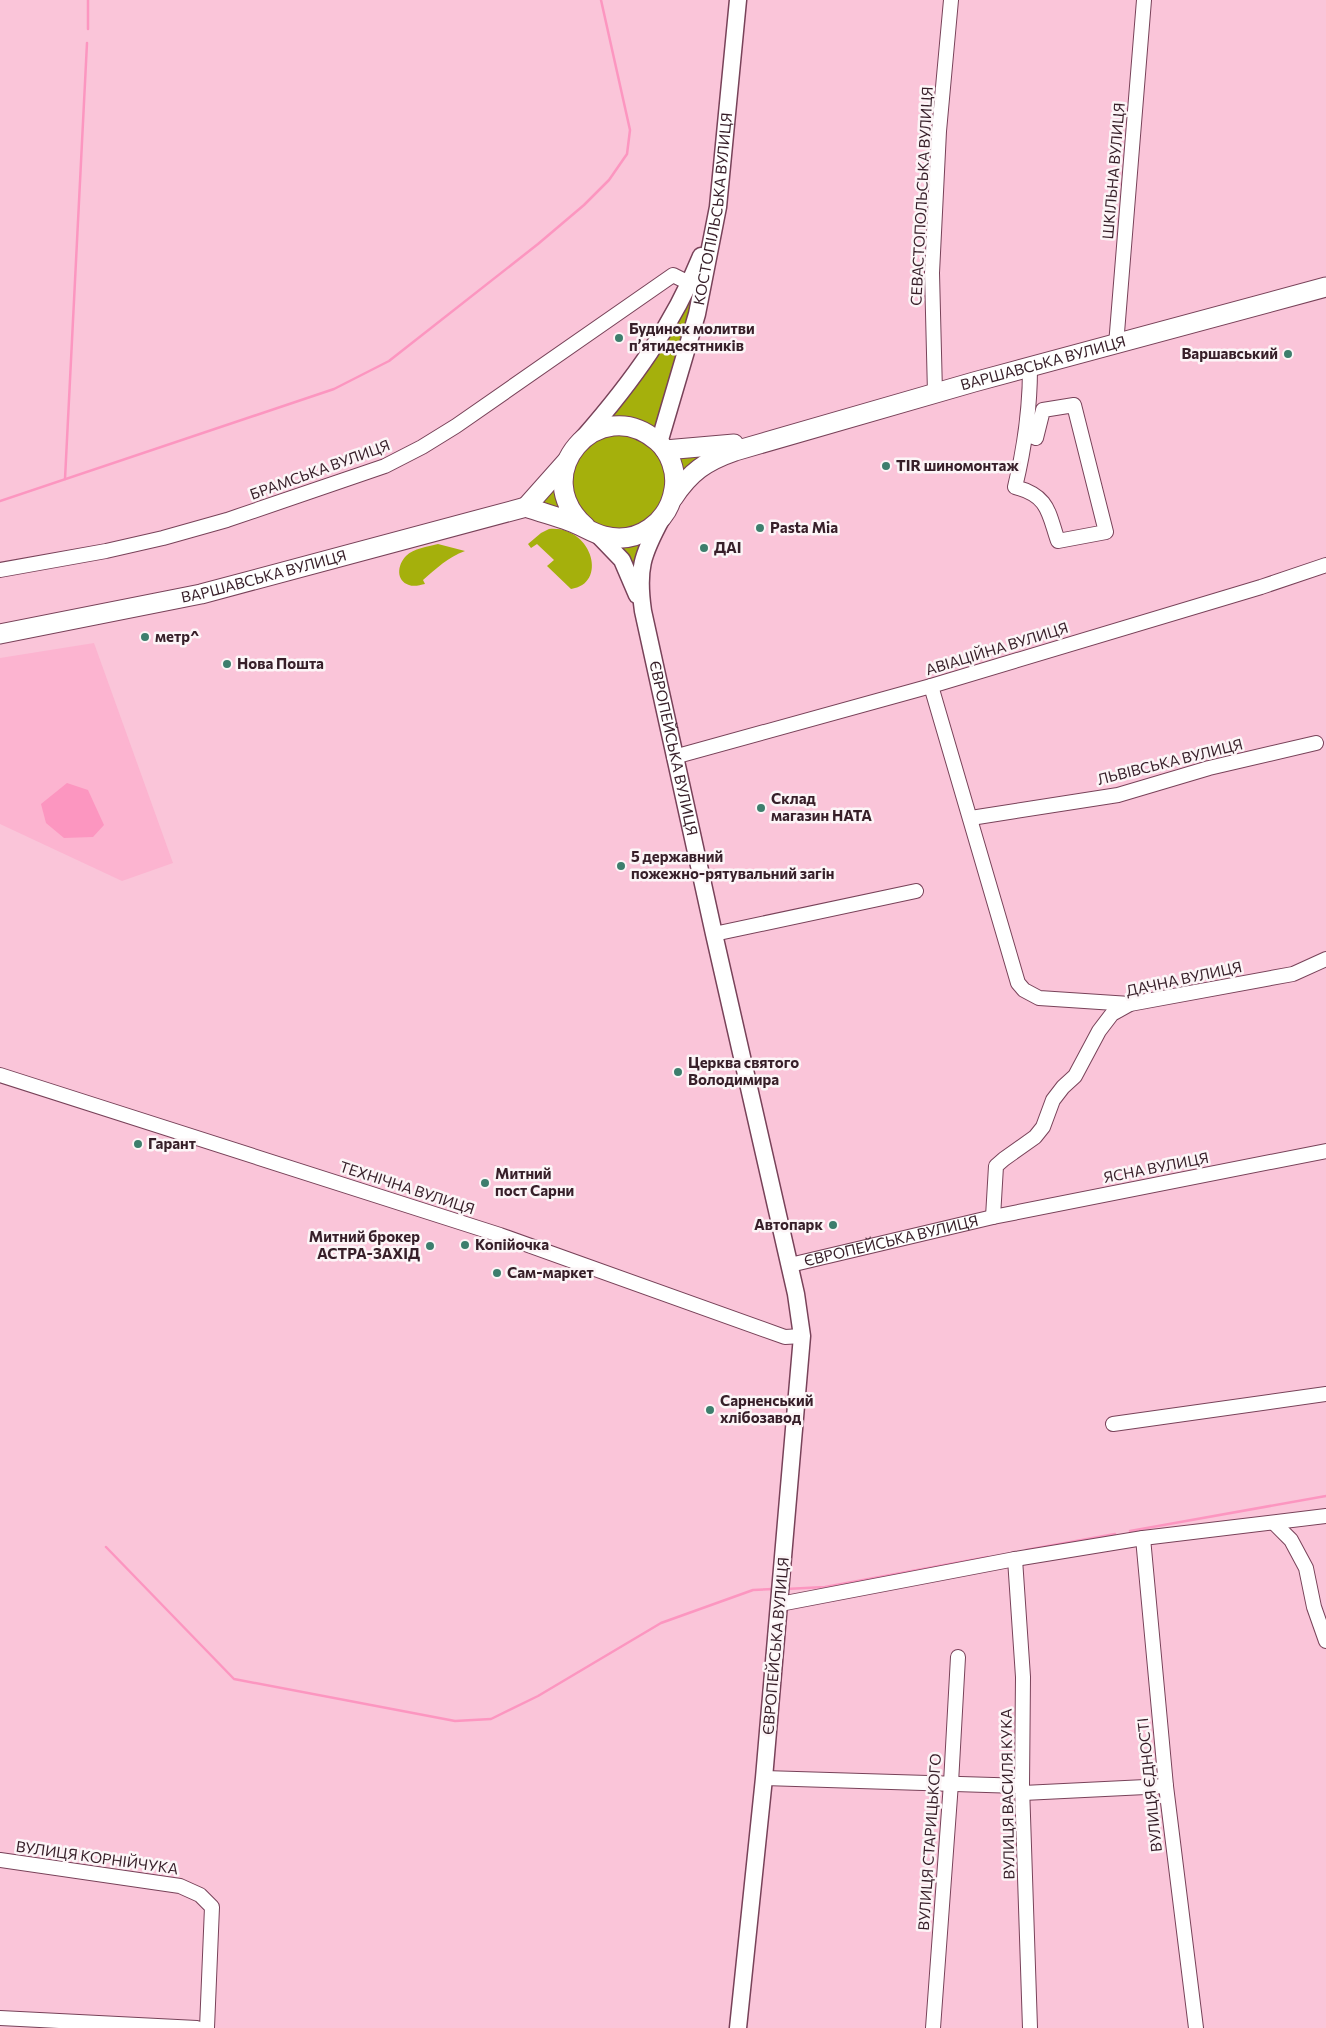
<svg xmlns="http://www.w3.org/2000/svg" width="1326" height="2028" viewBox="0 0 1326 2028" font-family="Commissioner,sans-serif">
<rect width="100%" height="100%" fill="#fac5d9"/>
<!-- built -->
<path fill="#fcb4d0" d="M94 643 173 863 122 881 0 824V658Z"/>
<!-- green -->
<g fill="#a5b00c">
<path d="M709 237 659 443 736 451 673 498 640 589 614 550 526 507 632 379Z"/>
<path d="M549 529C592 525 609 584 571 589L547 566 554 560 537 544 531 548 528 544 541 533Z"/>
<path d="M438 544 465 551C448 557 437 568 423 580L425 584C420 585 414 587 409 585 396 581 397 565 406 556 414 548 427 547 438 544Z"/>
</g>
<!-- water -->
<path fill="#fc96c0" d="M67 783 88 790 104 825 93 837 64 838 46 823 41 804Z"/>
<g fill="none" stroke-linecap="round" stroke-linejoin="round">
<!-- stream -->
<g stroke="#fc96c0" stroke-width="2.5">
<path d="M88 29V0"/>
<path d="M65 479 87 43"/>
<path d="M0 501 334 389 389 361 538 244 584 205 609 180 627 154 630 130 601 0"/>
<path d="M1130 1531 1326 1496"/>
<path d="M106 1547 234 1679 455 1721 491 1719 538 1696 661 1623 753 1590 773 1589"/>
<path d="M1026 1550 1115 1534"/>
<path d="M786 1589 825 1587 988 1557"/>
</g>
<!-- minor casing -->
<g stroke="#784259" stroke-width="16">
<g id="minor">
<path d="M1116 345 1144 0"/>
<path d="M935 393 932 273 939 131 951 0"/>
<path d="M1026 434 1036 438 1043 410 1074 405 1106 532 1058 541C1048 512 1049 496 1015 487 1025 446 1030 410 1030 368"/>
<path d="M0 570 106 551 163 538 227 520 385 466 422 447 456 426 673 275 689 283"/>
<path d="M931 686 1018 983 1024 990 1039 998 1130 1004"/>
<path d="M674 757 931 686 1261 587 1326 565"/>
<path d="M971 818 1118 795 1209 768 1316 743"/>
<path d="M714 934 916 891"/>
<path d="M0 1075 500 1235 785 1337 802 1336"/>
<path d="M993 1217 996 1166 1004 1159 1035 1137 1043 1127 1053 1100 1063 1087 1075 1076 1099 1031 1112 1014 1130 1004 1293 974 1326 959"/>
<path id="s1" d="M790 1265 993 1217 1326 1151"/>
<path d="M1113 1424 1326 1394"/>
<path d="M1274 1523 1291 1540 1306 1568 1314 1607 1326 1641"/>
<path d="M1143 1538 1166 1786 1196 2028"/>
<path d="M1015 1559 1023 1677 1022 1786 1030 2028"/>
<path d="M780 1604 1015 1559 1143 1538 1326 1516"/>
<path d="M764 1778 1022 1786"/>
<path d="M1023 1793 1166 1786"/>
<path d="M0 1860 180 1886 200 1895 212 1907 207 2028"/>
<path d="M0 2018 197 2028"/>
<path d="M933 2028 951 1783 958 1657"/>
</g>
</g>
<!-- major casing -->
<g stroke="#784259" stroke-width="19">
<g id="major">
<path d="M583 438C632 382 673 326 701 256"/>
<path id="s2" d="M659 443 697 314 718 207 738 0"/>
<path id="s3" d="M662 518C642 555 637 569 643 611L714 934 796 1294 802 1336 764 1778 738 2028"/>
<path d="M596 533 622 560 637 595"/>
</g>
</g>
<!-- highway casing -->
<g stroke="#784259" stroke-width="21">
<g id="highway">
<path d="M665 450 734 444"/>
<path id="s4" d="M673 498C690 472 706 461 735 451L974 382 1326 287"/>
<path d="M526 507C540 512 555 516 569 521 581 525 592 533 604 536 638 545 669 522 674 489 677 472 670 452 657 441 599 391 525 475 586 527"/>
<path d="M526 507 566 462"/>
<path id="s5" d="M0 634 201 594 526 507"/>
</g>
</g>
<!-- minor -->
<use href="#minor" stroke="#fff" stroke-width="14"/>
<!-- major -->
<use href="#major" stroke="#fff" stroke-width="16"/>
<!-- highway -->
<use href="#highway" stroke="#fff" stroke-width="19"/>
</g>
<!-- markers -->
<g fill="#3d7e6d" stroke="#fcf5f7" stroke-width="2">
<circle cx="619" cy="338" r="5"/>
<circle cx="1288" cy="354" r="5"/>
<circle cx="886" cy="466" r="5"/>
<circle cx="760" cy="528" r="5"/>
<circle cx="704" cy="548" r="5"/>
<circle cx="145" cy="637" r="5"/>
<circle cx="227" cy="664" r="5"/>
<circle cx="761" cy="808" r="5"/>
<circle cx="621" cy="866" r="5"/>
<circle cx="678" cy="1072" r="5"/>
<circle cx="138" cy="1144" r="5"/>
<circle cx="485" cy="1183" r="5"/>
<circle cx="833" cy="1225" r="5"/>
<circle cx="465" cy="1245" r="5"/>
<circle cx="430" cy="1246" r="5"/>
<circle cx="497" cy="1273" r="5"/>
<circle cx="710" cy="1410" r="5"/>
</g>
<g text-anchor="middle" stroke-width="5" stroke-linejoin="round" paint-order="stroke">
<!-- street labels -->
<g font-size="15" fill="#371f29" stroke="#fcf5f7">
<text transform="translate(1114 171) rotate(-85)" y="5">ШКІЛЬНА ВУЛИЦЯ</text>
<text transform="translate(922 196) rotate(-87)" y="5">СЕВАСТОПОЛЬСЬКА ВУЛИЦЯ</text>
<text dy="5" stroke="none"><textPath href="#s2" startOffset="241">КОСТОПІЛЬСЬКА ВУЛИЦЯ</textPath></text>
<text dy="5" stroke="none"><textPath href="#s4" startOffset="400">ВАРШАВСЬКА ВУЛИЦЯ</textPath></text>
<text transform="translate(320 470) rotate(-20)" y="5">БРАМСЬКА ВУЛИЦЯ</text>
<text dy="5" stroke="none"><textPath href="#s5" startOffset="270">ВАРШАВСЬКА ВУЛИЦЯ</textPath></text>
<text transform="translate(997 649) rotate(-17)" y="5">АВІАЦІЙНА ВУЛИЦЯ</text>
<text dy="5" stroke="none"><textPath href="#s3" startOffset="238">ЄВРОПЕЙСЬКА ВУЛИЦЯ</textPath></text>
<text transform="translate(1170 762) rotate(-14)" y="5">ЛЬВІВСЬКА ВУЛИЦЯ</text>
<text transform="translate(1184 979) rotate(-12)" y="5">ДАЧНА ВУЛИЦЯ</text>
<text transform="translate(1156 1168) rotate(-11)" y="5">ЯСНА ВУЛИЦЯ</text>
<text transform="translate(407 1188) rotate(18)" y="5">ТЕХНІЧНА ВУЛИЦЯ</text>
<text dy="5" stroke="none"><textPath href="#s1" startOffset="104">ЄВРОПЕЙСЬКА ВУЛИЦЯ</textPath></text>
<text transform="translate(776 1646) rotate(-85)" y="5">ЄВРОПЕЙСЬКА ВУЛИЦЯ</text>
<text transform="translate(1150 1785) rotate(-96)" y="5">ВУЛИЦЯ ЄДНОСТІ</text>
<text transform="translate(1008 1794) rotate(-91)" y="5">ВУЛИЦЯ ВАСИЛЯ КУКА</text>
<text transform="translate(930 1842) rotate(-86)" y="5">ВУЛИЦЯ СТАРИЦЬКОГО</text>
<text transform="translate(97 1858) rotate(8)" y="5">ВУЛИЦЯ КОРНІЙЧУКА</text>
</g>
<!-- poi labels -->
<g font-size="15" font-weight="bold" fill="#371f29" stroke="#fcf5f7" text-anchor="start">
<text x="629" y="334">Будинок молитви<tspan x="629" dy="17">п’ятидесятників</tspan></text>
<text x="1278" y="359" text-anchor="end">Варшавський</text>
<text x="896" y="471">TIR шиномонтаж</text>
<text x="770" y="533">Pasta Mia</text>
<text x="714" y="553">ДАІ</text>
<text x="155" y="642">метр^</text>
<text x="237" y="669">Нова Пошта</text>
<text x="771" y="804">Склад<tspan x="771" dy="17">магазин НАТА</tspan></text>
<text x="631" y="862">5 державний<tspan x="631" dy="17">пожежно-рятувальний загін</tspan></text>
<text x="688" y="1068">Церква святого<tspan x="688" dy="17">Володимира</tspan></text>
<text x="148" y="1149">Гарант</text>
<text x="495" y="1179">Митний<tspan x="495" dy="17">пост Сарни</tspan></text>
<text x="823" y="1230" text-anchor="end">Автопарк</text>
<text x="420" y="1242" text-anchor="end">Митний брокер<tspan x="420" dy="17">АСТРА-ЗАХІД</tspan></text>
<text x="475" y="1250">Копійочка</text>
<text x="507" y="1278">Сам-маркет</text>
<text x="720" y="1406">Сарненський<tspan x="720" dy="17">хлібозавод</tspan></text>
</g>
</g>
</svg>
